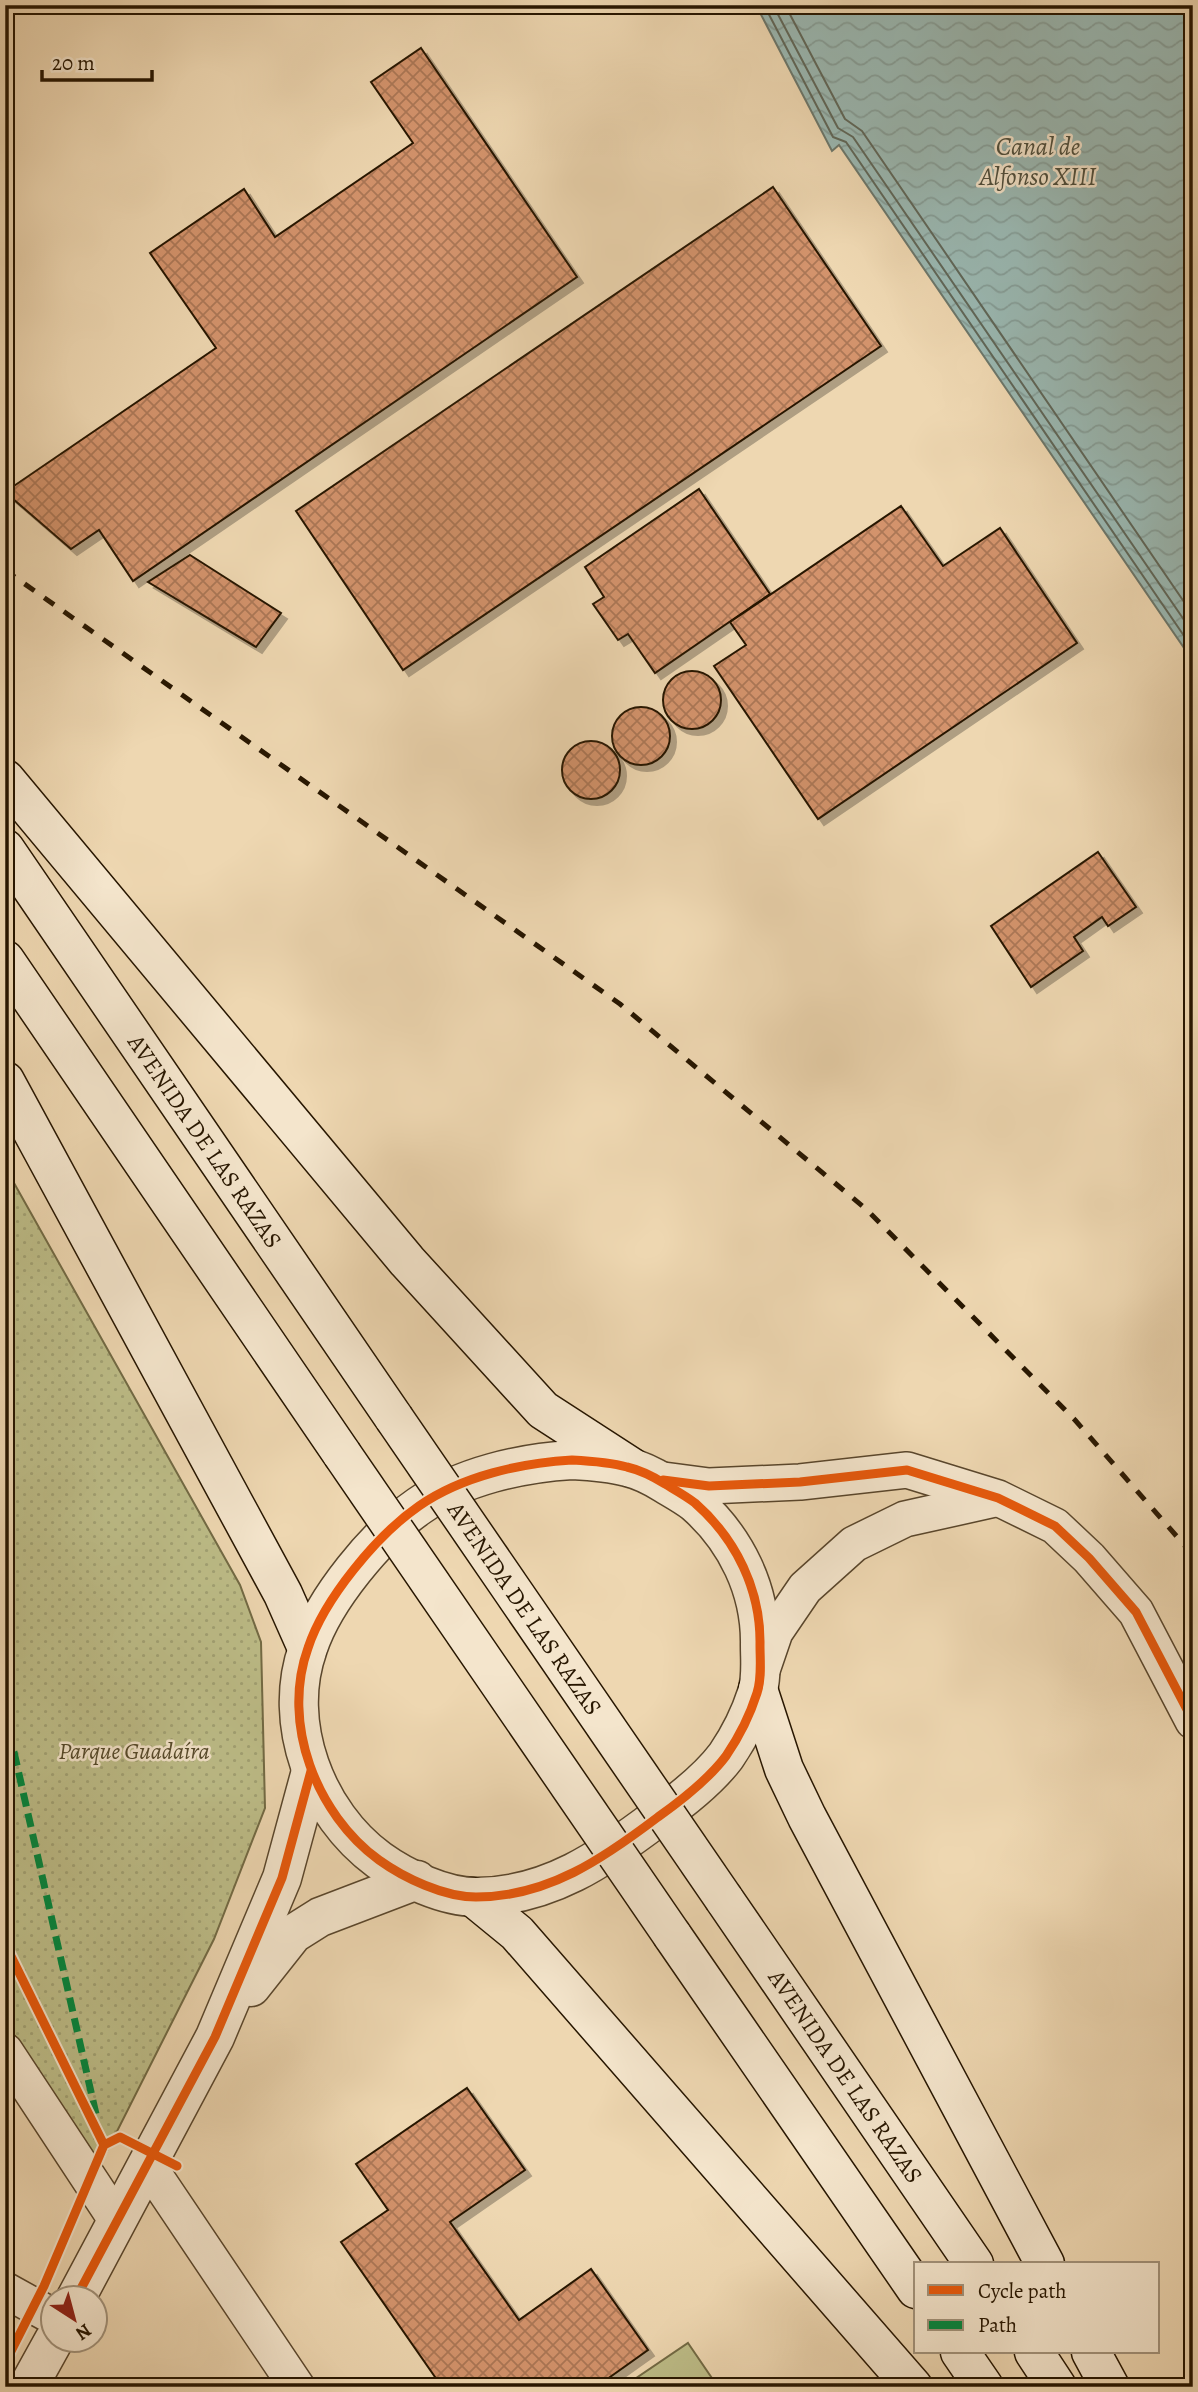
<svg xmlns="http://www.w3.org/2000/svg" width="1198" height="2392" viewBox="0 0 1198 2392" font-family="Alegreya,serif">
<defs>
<pattern id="park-dots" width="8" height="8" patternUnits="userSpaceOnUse" patternTransform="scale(1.75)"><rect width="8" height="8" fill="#bdbd88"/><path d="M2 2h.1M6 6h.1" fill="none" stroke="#a2a274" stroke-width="1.8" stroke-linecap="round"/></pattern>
<pattern id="water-waves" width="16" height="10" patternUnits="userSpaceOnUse" patternTransform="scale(1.75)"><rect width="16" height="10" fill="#9ab8b2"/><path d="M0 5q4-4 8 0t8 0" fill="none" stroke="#859d97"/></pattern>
<pattern id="building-cross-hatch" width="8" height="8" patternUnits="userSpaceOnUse" patternTransform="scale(1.75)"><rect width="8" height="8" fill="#d3936c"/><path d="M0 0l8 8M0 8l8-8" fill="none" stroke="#ab7756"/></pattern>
<filter id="shadow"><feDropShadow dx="6" dy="6" stdDeviation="0" flood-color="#0004"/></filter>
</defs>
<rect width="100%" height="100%" fill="#eed7b1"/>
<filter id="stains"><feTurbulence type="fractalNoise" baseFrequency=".00286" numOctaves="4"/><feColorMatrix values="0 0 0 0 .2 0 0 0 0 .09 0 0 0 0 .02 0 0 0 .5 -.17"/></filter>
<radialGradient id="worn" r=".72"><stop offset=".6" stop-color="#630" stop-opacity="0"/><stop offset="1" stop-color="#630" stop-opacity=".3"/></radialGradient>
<!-- grass -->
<path fill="#bdbd88" stroke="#726a44" stroke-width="2" d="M688 2343 718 2387H623Z"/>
<!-- park -->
<path fill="url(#park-dots)" stroke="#726a44" stroke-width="2" d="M5 1167 240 1585 261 1642 265 1808 214 1939 100 2165 5 2021Z"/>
<!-- water -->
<path fill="url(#water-waves)" stroke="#6c776b" stroke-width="2" d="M756 5H1193V661L839 145 832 151Z"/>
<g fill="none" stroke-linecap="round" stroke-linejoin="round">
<!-- shore -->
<g stroke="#606759" stroke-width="2">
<path d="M764 5 833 137 846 142 1193 649"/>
<path d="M773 5 838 128 853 137 1193 633"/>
<path d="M785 5 845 119 862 131 1193 615"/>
</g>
</g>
<!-- building -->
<g fill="url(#building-cross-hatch)" stroke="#271600" stroke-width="2" filter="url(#shadow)">
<path d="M421 48 577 277 133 581 99 530 71 549 5 492 216 348 150 253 244 189 275 237 413 143 371 82Z"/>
<path d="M773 187 881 346 403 670 296 511Z"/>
<path d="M699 489 770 594 655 673 628 634 618 640 593 604 604 597 585 567Z"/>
<path d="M901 506 943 566 1000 528 1077 643 818 819 714 666 746 645 730 622Z"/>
<path d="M190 555 281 613 256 647 148 582Z"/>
<circle cx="692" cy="700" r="29"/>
<circle cx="641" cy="736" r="29"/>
<circle cx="591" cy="770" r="29"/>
<path d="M1098 852 1136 907 1108 926 1102 917 1074 937 1083 951 1031 987 991 926Z"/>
<path d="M467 2088 525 2170 450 2222 519 2320 591 2269 648 2350 596 2387H507L504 2383 498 2387H442L341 2242 388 2210 356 2164Z"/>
</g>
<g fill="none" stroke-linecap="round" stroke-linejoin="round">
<!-- minor casing -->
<g stroke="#59462c" stroke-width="38">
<g id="minor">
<path d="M656 1479 709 1486 800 1482 907 1470 998 1498 1055 1526 1089 1558 1136 1612 1193 1721"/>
<path d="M762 1670 775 1632 805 1588 854 1544 905 1519 995 1499"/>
<path d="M5 2051 117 2221"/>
<path d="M147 2164 297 2387"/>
<path d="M5 2290 52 2316"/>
</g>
</g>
<!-- tertiary casing -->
<g stroke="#59462c" stroke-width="41">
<g id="tertiary">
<path d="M572 1460C591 1461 609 1462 627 1467 640 1470 654 1477 665 1484 675 1490 686 1496 695 1503 736 1539 761 1590 760 1645 760 1661 762 1678 757 1693 750 1715 739 1737 726 1756 708 1780 682 1800 658 1817 604 1858 548 1897 476 1897 444 1897 404 1878 379 1860 316 1814 281 1723 308 1648 324 1599 377 1535 419 1506 462 1476 521 1463 572 1460Z"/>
<path d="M251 1987 293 1934 320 1917 417 1880"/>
<path d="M76 2298 215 2037 282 1878 311 1771"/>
<path d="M28 2387 54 2340"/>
</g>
</g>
<!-- secondary casing -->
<g stroke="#271600" stroke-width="41">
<g id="secondary">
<path d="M5 779 407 1261 543 1410 631 1467"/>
<path id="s1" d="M5 849 394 1418"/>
<path d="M5 960 342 1454"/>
<path d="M5 1081 283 1594 307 1648"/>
<path d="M758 1689 784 1769 807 1817 1045 2264"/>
<path d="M473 1897 517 1933 913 2387"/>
<path id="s2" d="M724 1899 974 2264"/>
<path d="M672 1935 916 2289"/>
<path d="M960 2352 984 2387"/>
<path d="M1034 2352 1057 2387"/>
<path d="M1091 2352 1110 2387"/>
</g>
</g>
<!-- path -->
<path stroke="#271600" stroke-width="4.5" stroke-dasharray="5 3.5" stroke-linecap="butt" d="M5 2004 13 2015"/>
<!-- minor -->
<use href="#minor" stroke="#f4e5cc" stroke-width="35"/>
<!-- tertiary -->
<use href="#tertiary" stroke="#f4e5cc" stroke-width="38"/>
<!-- secondary -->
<use href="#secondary" stroke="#f4e5cc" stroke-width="38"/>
<!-- rail -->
<path stroke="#271600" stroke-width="5" stroke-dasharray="12 12" stroke-linecap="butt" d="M5 570 620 1004 866 1209 1075 1420 1193 1555"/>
<!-- secondary-bridge casing -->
<g stroke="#271600" stroke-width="41" stroke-linecap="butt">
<g id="secondary-bridge">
<path id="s3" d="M394 1418 724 1899"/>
<path d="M342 1454 672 1935"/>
</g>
</g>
<!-- secondary-bridge -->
<use href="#secondary-bridge" stroke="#f4e5cc" stroke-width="38"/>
<!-- quiet -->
<path stroke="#00873e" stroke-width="7" stroke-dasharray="14 7" stroke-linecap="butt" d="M5 1733 14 1752 96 2114"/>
<!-- cycleway casing -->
<g stroke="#f4e5cc" stroke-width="13">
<g id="cycleway">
<path d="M572 1460C591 1461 609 1462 627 1467 640 1470 654 1477 665 1484 675 1490 686 1496 695 1503 736 1539 761 1590 760 1645 760 1661 762 1678 757 1693 750 1715 739 1737 726 1756 708 1780 682 1800 658 1817 604 1858 548 1897 476 1897 444 1897 404 1878 379 1860 316 1814 281 1723 308 1648 324 1599 377 1535 419 1506 462 1476 521 1463 572 1460Z"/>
<path d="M663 1480 709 1486 800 1482 907 1470 998 1498 1055 1526 1089 1558 1136 1612 1193 1721"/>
<path d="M5 1944 104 2145"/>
<path d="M76 2298 215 2037 282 1878 311 1771"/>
<path d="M5 2363 44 2286 104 2145 120 2137 177 2166"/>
</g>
</g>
<!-- cycleway -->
<use href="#cycleway" stroke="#e8590c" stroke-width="9"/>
</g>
<g text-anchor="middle" stroke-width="5" stroke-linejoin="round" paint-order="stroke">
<!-- street labels -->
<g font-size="24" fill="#271600" stroke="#f4e5cc">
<text dy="8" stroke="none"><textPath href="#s1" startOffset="354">AVENIDA DE LAS RAZAS</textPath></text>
<text dy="8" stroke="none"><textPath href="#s3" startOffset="231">AVENIDA DE LAS RAZAS</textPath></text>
<text dy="8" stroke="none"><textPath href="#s2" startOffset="215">AVENIDA DE LAS RAZAS</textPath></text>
</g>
<!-- park labels -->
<g font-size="24" font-style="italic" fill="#544829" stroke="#f4e5cc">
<text x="134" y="1759">Parque Guadaíra</text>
</g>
<!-- water labels -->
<g font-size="26" font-style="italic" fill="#4f4f3e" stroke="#f4e5cc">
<text x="1038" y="155">Canal de<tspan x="1038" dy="30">Alfonso XIII</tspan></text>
</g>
</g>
<!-- margin -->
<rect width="1198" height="2392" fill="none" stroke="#eed7b1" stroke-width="28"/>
<rect x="7" y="7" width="1184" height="2378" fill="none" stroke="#271600" stroke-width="3.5"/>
<rect x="14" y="14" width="1170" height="2364" fill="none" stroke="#271600" stroke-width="2"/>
<!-- legend -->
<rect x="914" y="2262" width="245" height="91" fill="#f4e5cc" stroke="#a2927a" stroke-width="2"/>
<rect x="928" y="2285" width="35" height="10" fill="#e8590c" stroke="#a2927a" stroke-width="2"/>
<text x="978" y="2298" font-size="21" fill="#271600">Cycle path</text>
<rect x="928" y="2320" width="35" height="10" fill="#00873e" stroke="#a2927a" stroke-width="2"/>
<text x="978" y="2332" font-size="21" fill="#271600">Path</text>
<!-- north arrow -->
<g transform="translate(74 2319) rotate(144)"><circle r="33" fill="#f4e5cc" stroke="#a2927a" stroke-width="2"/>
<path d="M0-5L12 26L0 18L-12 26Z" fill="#8f2418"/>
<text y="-10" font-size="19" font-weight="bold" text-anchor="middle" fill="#271600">N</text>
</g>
<!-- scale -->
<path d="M42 70v10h110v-10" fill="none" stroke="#271600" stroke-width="3.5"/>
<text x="52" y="70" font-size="21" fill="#271600" stroke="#f4e5cc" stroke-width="5" paint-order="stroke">20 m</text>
<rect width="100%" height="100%" filter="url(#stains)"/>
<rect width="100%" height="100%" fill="url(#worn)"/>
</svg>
